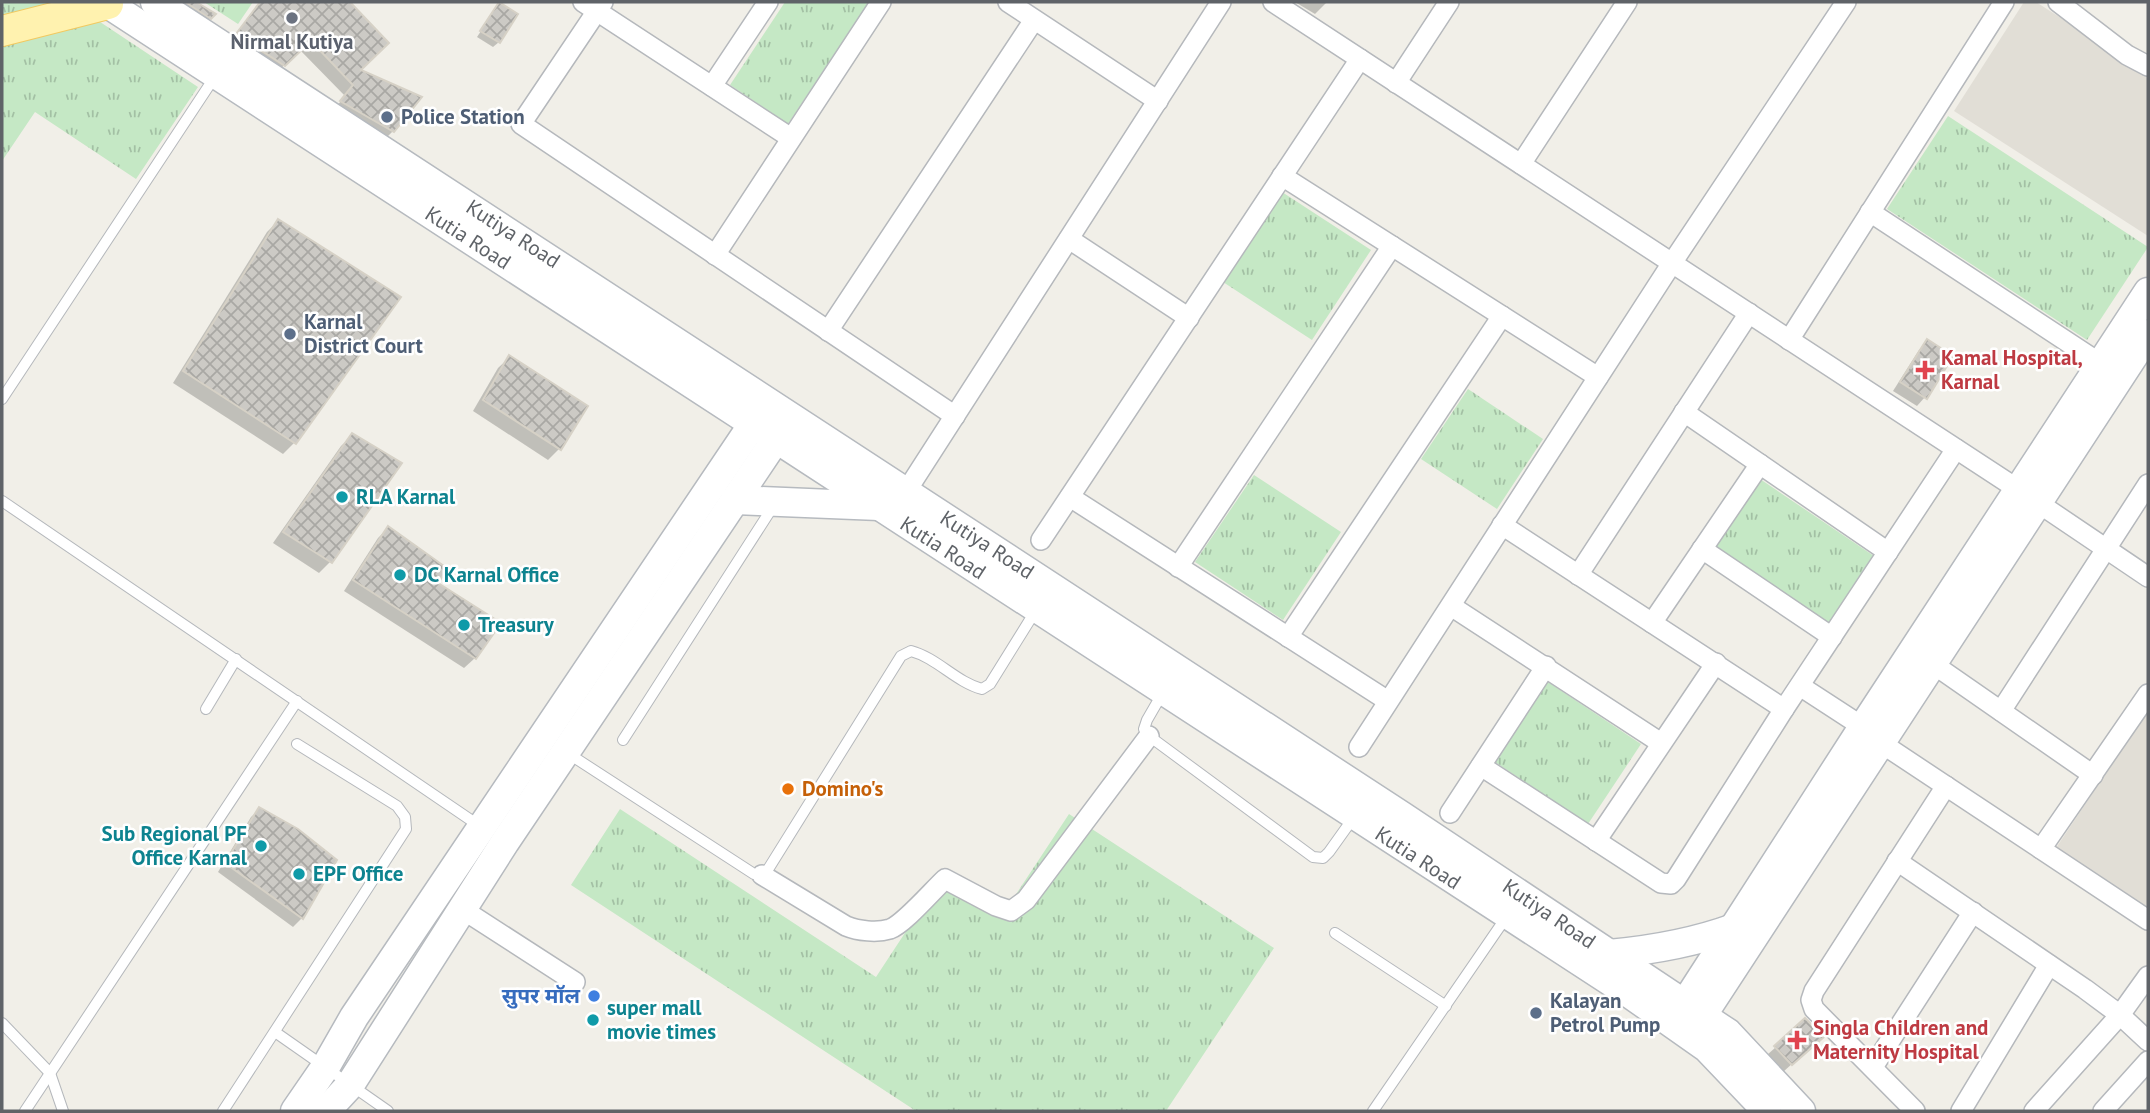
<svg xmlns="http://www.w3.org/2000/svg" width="2150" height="1113" viewBox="0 0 2150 1113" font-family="'PT Sans','Noto Sans Devanagari',sans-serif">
<defs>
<pattern id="park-tufts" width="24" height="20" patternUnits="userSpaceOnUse" patternTransform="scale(1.75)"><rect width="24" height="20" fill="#c5e8c5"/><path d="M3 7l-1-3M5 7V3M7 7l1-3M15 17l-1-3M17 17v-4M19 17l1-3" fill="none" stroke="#a3c0a4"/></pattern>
<pattern id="building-cross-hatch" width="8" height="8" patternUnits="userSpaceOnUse" patternTransform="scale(1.75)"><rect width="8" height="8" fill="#cccac5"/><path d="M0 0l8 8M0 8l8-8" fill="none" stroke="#a9a8a4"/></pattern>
</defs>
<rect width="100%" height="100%" fill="#f1efe8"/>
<!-- education -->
<g fill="#e1ded6">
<path d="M2024 2H2036L2148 74V236L1954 111Z"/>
<path d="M2148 710V910L2056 848Z"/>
</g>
<!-- park -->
<g fill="url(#park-tufts)">
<path d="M2 2H70L198 87 136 179 35 112 2 161Z"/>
<path d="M204 2H253L238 24Z"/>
<path d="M785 2H869L788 124 730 85Z"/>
<path d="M1948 116 2148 247 2087 340 1887 209Z"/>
<path d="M1282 192 1371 250 1312 340 1223 282Z"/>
<path d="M1468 389 1543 439 1497 509 1421 459Z"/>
<path d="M1254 475 1341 532 1283 620 1195 562Z"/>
<path d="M1760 479 1874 556 1829 623 1715 546Z"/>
<path d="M1548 682 1641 744 1588 824 1495 762Z"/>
<path d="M620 809 876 977 945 872 1005 911 1069 814 1274 948 1166 1111H916L571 885Z"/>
</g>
<!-- shadow -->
<g fill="#0003">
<path d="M172 2H193L213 15 205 23Z"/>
<path d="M260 2H351L349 4 359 70 393 131 383 141 332 112 345 96 300 50 274 75 228 45Z"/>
<path d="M1295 2H1327L1315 14Z"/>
<path d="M499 4V42L493 47 477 37Z"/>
<path d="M278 221 294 443 283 454 173 383 267 232Z"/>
<path d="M1927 341 1925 397 1917 406 1893 391 1919 350Z"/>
<path d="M510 357 559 449 548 460 473 411 498 368Z"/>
<path d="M353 435 330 562 319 573 273 543 341 446Z"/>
<path d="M388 528 436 583 475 658 464 668 344 591 378 538Z"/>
<path d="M260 809 334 861 302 918 293 927 218 872 251 817Z"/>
<path d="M1813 1045 1783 1072 1767 1055 1776 1047Z"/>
</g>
<!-- building -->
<g fill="url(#building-cross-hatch)" stroke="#d6d1c6" stroke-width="2">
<path d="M185 2H196L216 14 211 19Z"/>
<path d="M260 2H350L389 43 361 70 422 97 394 132 340 101 353 85 311 41 285 66 236 34Z"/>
<path d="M499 2 518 14 500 43 480 31Z"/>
<path d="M278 219 401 297 296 444 183 371Z"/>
<path d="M1927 339 1953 356 1927 399 1900 382Z"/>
<path d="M509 355 588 406 561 450 483 400Z"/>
<path d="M352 433 402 463 332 563 283 532Z"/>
<path d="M388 526 448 569 438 583 501 623 476 659 353 580Z"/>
<path d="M259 807 298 829 337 860 303 919 225 863Z"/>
<path d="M1805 1018 1824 1037 1792 1065 1774 1046Z"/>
</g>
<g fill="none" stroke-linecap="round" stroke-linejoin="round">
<!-- lane casing -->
<g stroke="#b5b8bc" stroke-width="12">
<g id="lane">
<path d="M2 399 214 78"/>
<path d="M2 501 481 827"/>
<path d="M1162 694 1147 720 1144 729 1149 736 1313 857 1323 858 1329 852 1354 817"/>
<path d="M206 709 236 659"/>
<path d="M623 740 774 505"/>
<path d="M569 754 754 874 762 875 767 871 901 656 911 651C937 658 956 682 982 689L990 684 1036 610"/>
<path d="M1335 933 1446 1006"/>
<path d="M2 1023 50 1073 63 1111"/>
<path d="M275 1032 388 1111"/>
<path d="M25 1111 297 701"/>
<path d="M223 1111 406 829 405 817 397 806 297 744"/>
<path d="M1373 1111 1507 916"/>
</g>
</g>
<!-- street casing -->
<g stroke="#b5b8bc" stroke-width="22">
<g id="street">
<path d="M583 2 791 138"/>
<path d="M603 2 521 124 955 416"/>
<path d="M1008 2 1158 101"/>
<path d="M1273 2 2019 490 2148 577"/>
<path d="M2058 2 2127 55 2148 66"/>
<path d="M1396 83 1449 2"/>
<path d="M712 86 768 2"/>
<path d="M1521 164 1627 2"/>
<path d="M1282 176 1598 377"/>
<path d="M1870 212 2101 364"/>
<path d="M1069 239 1189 318"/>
<path d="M715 255 881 2"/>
<path d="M828 331 1034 20"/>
<path d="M1789 340 2004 2"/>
<path d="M1684 412 1888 552"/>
<path d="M1070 497 1388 701"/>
<path d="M900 501 1221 2"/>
<path d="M1502 525 1784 709"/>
<path d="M1041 540 1360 59"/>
<path d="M1702 549 1832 637"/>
<path d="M1178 567 1392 246"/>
<path d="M1578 575 1749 313"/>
<path d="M1451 606 1661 743"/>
<path d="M1652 623 1760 464"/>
<path d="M1288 637 1502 316"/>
<path d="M1933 664 2093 775"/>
<path d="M1800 686 1863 727"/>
<path d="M2001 711 2148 484"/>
<path d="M1881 743 2148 920"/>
<path d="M1359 747 1672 263 1846 2"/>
<path d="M1481 766 1661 883 1671 884 1676 879 1784 709 1956 449"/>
<path d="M1450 813 1546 666"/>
<path d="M1596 841 1716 663"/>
<path d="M2041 849 2148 694"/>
<path d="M1897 861 2085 989 2120 1015 2148 1041"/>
<path d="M762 875 846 926C858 931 877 933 890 929 904 924 933 890 945 879L996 906 1011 911 1026 900 1149 736"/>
<path d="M462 909 575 982"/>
<path d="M1873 1067 1973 912"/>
<path d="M1915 1111 1814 1009 1811 1000 1814 991 1946 786"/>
<path d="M1961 1111 2049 965"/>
<path d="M2034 1111 2120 1015 2148 976"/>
<path d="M2103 1111 2148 1061"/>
</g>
</g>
<!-- secondary casing -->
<g stroke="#b6babf" stroke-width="31">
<g id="secondary">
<path d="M105 2 1633 996 1707 1048 1767 1111"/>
<path d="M155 2 1402 816 1728 1033 1801 1111"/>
<path d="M735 500 879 506"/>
<path d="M1609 954C1653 950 1693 943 1734 928"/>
<path d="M1681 1023 1684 1005 1863 727 2148 292"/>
<path d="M1686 1026 1702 1016 2148 334"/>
<path d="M295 1111 326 1066 354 1017 753 424 767 415"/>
<path d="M326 1111 350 1085 505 842 776 439 777 421"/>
</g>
</g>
<!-- primary casing -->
<g stroke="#f2c960" stroke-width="32">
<path id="primary" d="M2 31 108 4"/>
</g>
<!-- lane -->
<use href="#lane" stroke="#fff" stroke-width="10"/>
<!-- street -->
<use href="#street" stroke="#fff" stroke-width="19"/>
<!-- secondary -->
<use href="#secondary" stroke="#fff" stroke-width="28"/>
<!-- primary -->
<use href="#primary" stroke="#fff2af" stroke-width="30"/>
</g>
<!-- markers -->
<circle fill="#6b7280" stroke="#fff" stroke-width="2.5" cx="292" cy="18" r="7"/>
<g fill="#5c6f8a" stroke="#fff" stroke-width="2.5">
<circle cx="387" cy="117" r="7"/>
<circle cx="290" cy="334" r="7"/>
<circle cx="1536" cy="1013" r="7"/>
</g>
<g fill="#e0444e" stroke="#fff" stroke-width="2.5">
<path d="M1921.5 359.5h7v7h7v7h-7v7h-7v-7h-7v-7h7z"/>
<path d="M1793.5 1029.5h7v7h7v7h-7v7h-7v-7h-7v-7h7z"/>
</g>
<g fill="#0f9aa8" stroke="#fff" stroke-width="2.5">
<circle cx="342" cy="497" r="7"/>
<circle cx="400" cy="575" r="7"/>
<circle cx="464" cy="625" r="7"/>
<circle cx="261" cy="846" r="7"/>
<circle cx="299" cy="874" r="7"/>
<circle cx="593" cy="1020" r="7"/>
</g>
<circle fill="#e8710a" stroke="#fff" stroke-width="2.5" cx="788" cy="789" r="7"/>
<circle fill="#3f7fe0" stroke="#fff" stroke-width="2.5" cx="594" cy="996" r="7"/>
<g text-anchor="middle" stroke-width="5" stroke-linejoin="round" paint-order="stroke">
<!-- worship labels -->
<g font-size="21" font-weight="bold" fill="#5b616d" stroke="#fff">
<text x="292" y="49">Nirmal Kutiya</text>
</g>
<!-- service labels -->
<g font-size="21" font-weight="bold" fill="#4e5e75" stroke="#fff" text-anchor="start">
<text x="401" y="124">Police Station</text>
<text x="304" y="329">Karnal<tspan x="304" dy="24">District Court</tspan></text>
<text x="1550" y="1008">Kalayan<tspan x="1550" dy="24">Petrol Pump</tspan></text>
</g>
<!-- street labels -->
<g font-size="21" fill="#5f6368" stroke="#fff">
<text transform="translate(513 234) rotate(33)" y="7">Kutiya Road</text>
<text transform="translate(468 238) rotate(33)" y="7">Kutia Road</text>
<text transform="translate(987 545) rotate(33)" y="7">Kutiya Road</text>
<text transform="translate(943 548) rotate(33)" y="7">Kutia Road</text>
<text transform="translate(1418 858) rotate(33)" y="7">Kutia Road</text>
<text transform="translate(1549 914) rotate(34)" y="7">Kutiya Road</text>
</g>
<!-- health labels -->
<g font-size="21" font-weight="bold" fill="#be3a42" stroke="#fff" text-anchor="start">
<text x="1941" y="365">Kamal Hospital,<tspan x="1941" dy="24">Karnal</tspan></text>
<text x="1813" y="1035">Singla Children and<tspan x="1813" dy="24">Maternity Hospital</tspan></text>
</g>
<!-- culture labels -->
<g font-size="21" font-weight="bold" fill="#0d838f" stroke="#fff" text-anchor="start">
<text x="356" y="504">RLA Karnal</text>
<text x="414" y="582">DC Karnal Office</text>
<text x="478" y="632">Treasury</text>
<text x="247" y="841" text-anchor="end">Sub Regional PF<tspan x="247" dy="24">Office Karnal</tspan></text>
<text x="313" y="881">EPF Office</text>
<text x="607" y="1015">super mall<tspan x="607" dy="24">movie times</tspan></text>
</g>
<!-- food labels -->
<g font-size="21" font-weight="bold" fill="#c56008" stroke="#fff" text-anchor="start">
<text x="802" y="796">Domino's</text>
</g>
<!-- shop labels -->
<g font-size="21" font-weight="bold" fill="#366cbe" stroke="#fff" text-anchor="end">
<text x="580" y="1003">सुपर मॉल</text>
</g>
</g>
<!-- border -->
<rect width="2150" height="1113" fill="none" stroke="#5f6368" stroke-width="7"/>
</svg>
